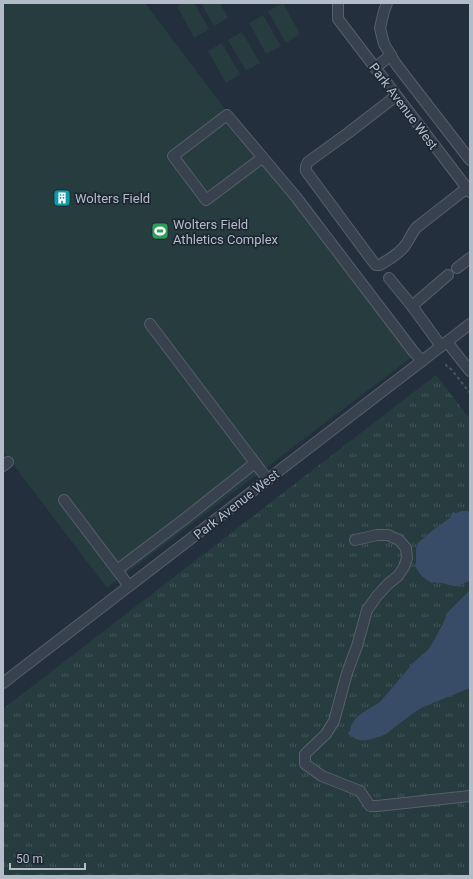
<svg xmlns="http://www.w3.org/2000/svg" width="473" height="879" viewBox="0 0 473 879" font-family="Roboto,sans-serif">
<defs>
<pattern id="grass-tufts" width="24" height="20" patternUnits="userSpaceOnUse"><rect width="24" height="20" fill="#263c3f"/><path d="M3 7l-1-3M5 7V3M7 7l1-3M15 17l-1-3M17 17v-4M19 17l1-3" fill="none" stroke="#435659"/></pattern>
</defs>
<rect width="100%" height="100%" fill="#242f3e"/>
<!-- grass -->
<path fill="url(#grass-tufts)" d="M436 375 470 419V876H3V709Z"/>
<!-- pitch -->
<g fill="#263c3f">
<path d="M3 3H145L412 357 107 588 3 451Z"/>
<path d="M182 3H194L209 29 194 38 177 6Z"/>
<path d="M201 3H220L228 18 214 26Z"/>
<path d="M283 3 300 34 286 43 268 11Z"/>
<path d="M263 15 281 46 266 54 249 23Z"/>
<path d="M242 32 260 63 246 71 228 40Z"/>
<path d="M222 43 240 74 226 83 208 51Z"/>
</g>
<!-- water -->
<g fill="#394c67">
<path d="M462 511H467L470 512V581C465 582 462 585 458 586 450 587 441 581 432 583 425 579 419 575 416 567V548L418 543 432 531 451 517 452 513 453 512 456 513Z"/>
<path d="M470 590V688L421 708 412 714 386 734C379 737 363 743 356 739 355 739 352 736 351 735H349L348 733 350 731 351 726 356 718 362 713 380 702 414 662 428 650 433 642 444 622 447 613Z"/>
</g>
<g fill="none" stroke-linecap="round" stroke-linejoin="round">
<!-- minor casing -->
<g stroke="#565f6c" stroke-width="12">
<g id="minor">
<path d="M338 3V19L470 192"/>
<path d="M387 3 384 11 380 28 384 44 396 64 470 160"/>
<path d="M375 68 391 55"/>
<path d="M396 96 348 133 308 162C306 165 305 167 306 171L374 263 376 265H380C388 260 397 255 403 248 409 242 411 233 417 227L467 188"/>
<path d="M262 158 206 200 173 156 227 115 296 197 413 351 422 361"/>
<path d="M457 268 470 258"/>
<path d="M389 278 412 306 441 346"/>
<path d="M412 306 448 275"/>
<path d="M150 324 268 480"/>
<path d="M447 342 470 371"/>
<path d="M3 466 8 462"/>
<path d="M64 500 129 586"/>
<path d="M355 540 377 535H388L399 540 406 548 407 558 404 567 398 576 388 584 377 596 367 610 357 646 347 673 334 721 326 734 305 754V764L322 776 360 791 370 806H377L470 796"/>
<path d="M117 570 187 517 255 463"/>
<path d="M3 683 470 324"/>
</g>
</g>
<!-- path -->
<path stroke="#44595c" stroke-width="2" stroke-dasharray="3 3" stroke-linecap="butt" d="M446 364 447 367 451 369 470 393"/>
<!-- minor -->
<use href="#minor" stroke="#38414e" stroke-width="10"/>
</g>
<!-- icons -->
<defs>
<g id="building-square" transform="scale(0.9)"><rect x="-9" y="-9" width="18" height="18" rx="4" fill="#0f9aa8" stroke="#1d2633"/><path d="M-4-6H4V6H1V3H-1V6H-4ZM-2.5-4.3h1.7v1.8h-1.7ZM.8-4.3h1.7v1.8H.8ZM-2.5-1h1.7V.8h-1.7ZM.8-1h1.7V.8H.8Z" fill="#fff"/></g>
<g id="stadium-square" transform="scale(0.9)"><rect x="-9" y="-9" width="18" height="18" rx="4" fill="#2e9e5b" stroke="#1d2633"/><path d="M0-5a6.5 5 0 1 0 0 10a6.5 5 0 1 0 0-10ZM-3.5-1.8h7v3.6h-7Z" fill="#fff"/></g>
</defs>
<g fill-rule="evenodd">
<use href="#building-square" x="62" y="198"/>
<use href="#stadium-square" x="160" y="231"/>
</g>
<g text-anchor="middle" stroke-width="3.5" stroke-linejoin="round" paint-order="stroke">
<!-- street labels -->
<g font-size="13" fill="#b4bcc9" stroke="#1d2633">
<text transform="translate(404 106) rotate(53)" y="5">Park Avenue West</text>
<text transform="translate(236 504) rotate(-38)" y="5">Park Avenue West</text>
</g>
<!-- poi labels -->
<g font-size="13" fill="#b4bcc9" stroke="#1d2633" text-anchor="start">
<text x="75" y="203">Wolters Field</text>
<text x="173" y="229">Wolters Field<tspan x="173" dy="15">Athletics Complex</tspan></text>
</g>
</g>
<!-- border -->
<rect width="473" height="879" fill="none" stroke="#b4bcc9" stroke-width="8"/>
<!-- scale -->
<path d="M10 863v6h75v-6" fill="none" stroke="#b4bcc9" stroke-width="2"/>
<text x="16" y="863" font-size="12" fill="#b4bcc9" stroke="#1d2633" stroke-width="3" paint-order="stroke">50 m</text>
</svg>
